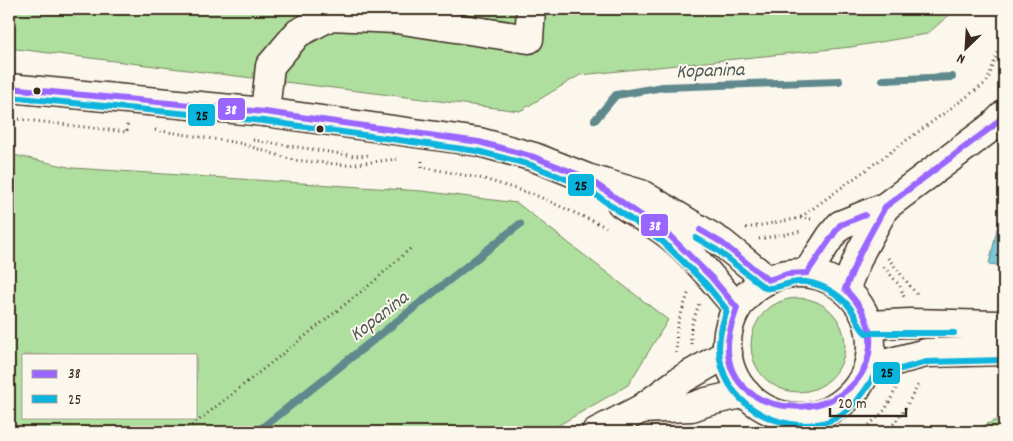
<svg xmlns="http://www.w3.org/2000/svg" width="1013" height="441" viewBox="0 0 1013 441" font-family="Dekko,sans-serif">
<rect width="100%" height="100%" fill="#fbf7ec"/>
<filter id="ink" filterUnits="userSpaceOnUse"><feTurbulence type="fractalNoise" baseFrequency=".02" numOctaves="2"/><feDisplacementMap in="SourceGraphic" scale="10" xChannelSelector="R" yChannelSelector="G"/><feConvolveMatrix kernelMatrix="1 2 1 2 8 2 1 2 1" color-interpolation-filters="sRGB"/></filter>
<g filter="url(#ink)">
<!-- green -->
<g fill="#afdf9f" stroke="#75845e" fill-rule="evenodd">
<path d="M9 9H948L954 11 927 34 851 47 580 75 520 111 9 48Z"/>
<path d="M9 154 73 168 422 191 517 203 668 320 628 385 547 432H9ZM24 355H196V417H24Z"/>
<circle cx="798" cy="345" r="47"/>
<path d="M1004 417V432H969Z"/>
</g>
<!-- water -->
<path fill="#7ac8d7" stroke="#61898d" d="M1004 199V266L989 264Z"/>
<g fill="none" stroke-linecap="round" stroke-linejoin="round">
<!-- stream -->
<g stroke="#61898d" stroke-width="8">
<path d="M883 80 952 77"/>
<path d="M595 120 616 95 663 87 839 81"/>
<path d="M257 432 520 224"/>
</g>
<!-- minor casing -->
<g stroke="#3b2a1e" stroke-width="31">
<g id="minor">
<path d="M9 88 265 112 479 142 534 157 587 178 641 194 722 243 768 280"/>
<path d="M265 112 270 66 298 33 331 16 396 19 529 39 531 9"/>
<path d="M621 203C636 214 654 223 669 235 695 256 716 283 737 308"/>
<path d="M807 273 831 236 840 225 885 207 993 126 1004 115"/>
<circle cx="799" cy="345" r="72"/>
<path d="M845 289 861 251 885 207"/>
<path d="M869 325 910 323 999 325 1004 326"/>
<path d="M868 368 926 353 1004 351"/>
<path d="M641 409 692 407 706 402 746 393"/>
<path d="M596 432 641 409 679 381 728 353"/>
</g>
</g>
<!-- path -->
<g stroke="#3b2a1e" stroke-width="3" stroke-dasharray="1 4" stroke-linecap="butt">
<path d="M977 9 979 10"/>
<path d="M9 118 127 132V124"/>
<path d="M155 130 239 143 293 160 347 165 397 159"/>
<path d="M253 140 354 156 370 155"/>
<path d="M422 161V167L484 179 535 195 606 227"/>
<path d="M801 217 987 82 1004 36"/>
<path d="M746 228 801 218 811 219"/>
<path d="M759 239 802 231"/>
<path d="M888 258 918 296"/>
<path d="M884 267 900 286 904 297"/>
<path d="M691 344V327L699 304"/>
<path d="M676 353 677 326 689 291"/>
<path d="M725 426 731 432"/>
<path d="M184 432 372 283 411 248"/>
<path d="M862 432 885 410 896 389"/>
<path d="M887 432 903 412 920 382"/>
</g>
<!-- minor -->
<use href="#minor" stroke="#fbf7ec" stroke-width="28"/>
<!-- bus-1 casing -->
<g stroke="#fbf7ec" stroke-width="10">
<g id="bus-1">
<path d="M9 88 265 112 479 142 534 157 587 178 668 234 712 278 737 308C733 320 728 332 728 345 725 427 864 427 870 346 872 324 860 304 845 289L861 251 885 207 993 126 1004 115"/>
<path d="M700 230 722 243 768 280 787 274 807 273 840 225 865 215"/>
</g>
</g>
<!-- bus-2 casing -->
<g stroke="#fbf7ec" stroke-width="10">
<g id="bus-2">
<path d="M9 97 264 121 477 151 531 165 583 186 662 241 706 284 727 310C723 322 719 334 719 347 719 402 779 437 829 421 850 413 864 394 874 376L927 362 1004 360"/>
<path d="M696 238 717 250 765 288C776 290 790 280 806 282 825 285 845 297 854 314 858 320 859 328 866 333H954"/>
</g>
</g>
<!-- bus-1 -->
<use href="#bus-1" stroke="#96f" stroke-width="6"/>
<!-- bus-2 -->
<use href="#bus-2" stroke="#09b4dd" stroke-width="6"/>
</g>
</g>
<!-- markers -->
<g fill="#3b2a1e" stroke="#fbf7ec" stroke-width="2">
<circle cx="37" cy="91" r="4.5"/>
<circle cx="320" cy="129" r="4.5"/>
</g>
<g text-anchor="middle" stroke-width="4" stroke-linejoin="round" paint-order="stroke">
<!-- water labels -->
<g font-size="20" font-style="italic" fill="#4e5956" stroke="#fbf7ec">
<text transform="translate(710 69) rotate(-2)" y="7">Kopanina</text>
<text transform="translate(378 315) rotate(-38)" y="7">Kopanina</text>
</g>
</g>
<g stroke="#fbf7ec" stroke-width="2">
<rect x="217" y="97" width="29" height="24" rx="5" fill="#96f"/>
<rect x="187" y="103" width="29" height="24" rx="5" fill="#09b4dd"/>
<rect x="567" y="173" width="28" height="24" rx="5" fill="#09b4dd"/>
<rect x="640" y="213" width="29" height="24" rx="5" fill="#96f"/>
<rect x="872" y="361" width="29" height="24" rx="5" fill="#09b4dd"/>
</g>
<g font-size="14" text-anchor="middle" font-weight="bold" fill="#fff">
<text x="231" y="114">38</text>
<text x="655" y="230">38</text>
</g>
<g font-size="14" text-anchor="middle" font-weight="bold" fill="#111">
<text x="202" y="120">25</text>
<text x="581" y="190">25</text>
<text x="887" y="377">25</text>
</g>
<!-- margin -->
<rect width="1013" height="441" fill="none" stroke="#fbf7ec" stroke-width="30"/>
<rect x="15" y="15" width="983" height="411" fill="none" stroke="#3b2a1e" stroke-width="2" filter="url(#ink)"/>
<!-- legend -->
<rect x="22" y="354" width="175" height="65" fill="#fbf7ec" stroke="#aea59a"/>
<rect x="32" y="370" width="25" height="8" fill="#9966ff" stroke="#aea59a"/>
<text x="68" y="378" font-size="15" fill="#3b2a1e">38</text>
<rect x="32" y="395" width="25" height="8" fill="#09b4dd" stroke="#aea59a"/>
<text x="68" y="404" font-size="15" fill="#3b2a1e">25</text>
<!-- north arrow -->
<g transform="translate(966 48) rotate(205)" stroke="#fbf7ec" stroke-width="4" paint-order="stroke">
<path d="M0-4L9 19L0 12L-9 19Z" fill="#3b2a1e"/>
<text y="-8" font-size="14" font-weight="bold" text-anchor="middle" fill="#3b2a1e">N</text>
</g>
<!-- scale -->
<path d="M830 408v8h76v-8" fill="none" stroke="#3b2a1e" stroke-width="2.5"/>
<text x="838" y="408" font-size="15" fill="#3b2a1e" stroke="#fbf7ec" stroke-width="4" paint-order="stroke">20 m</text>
</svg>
